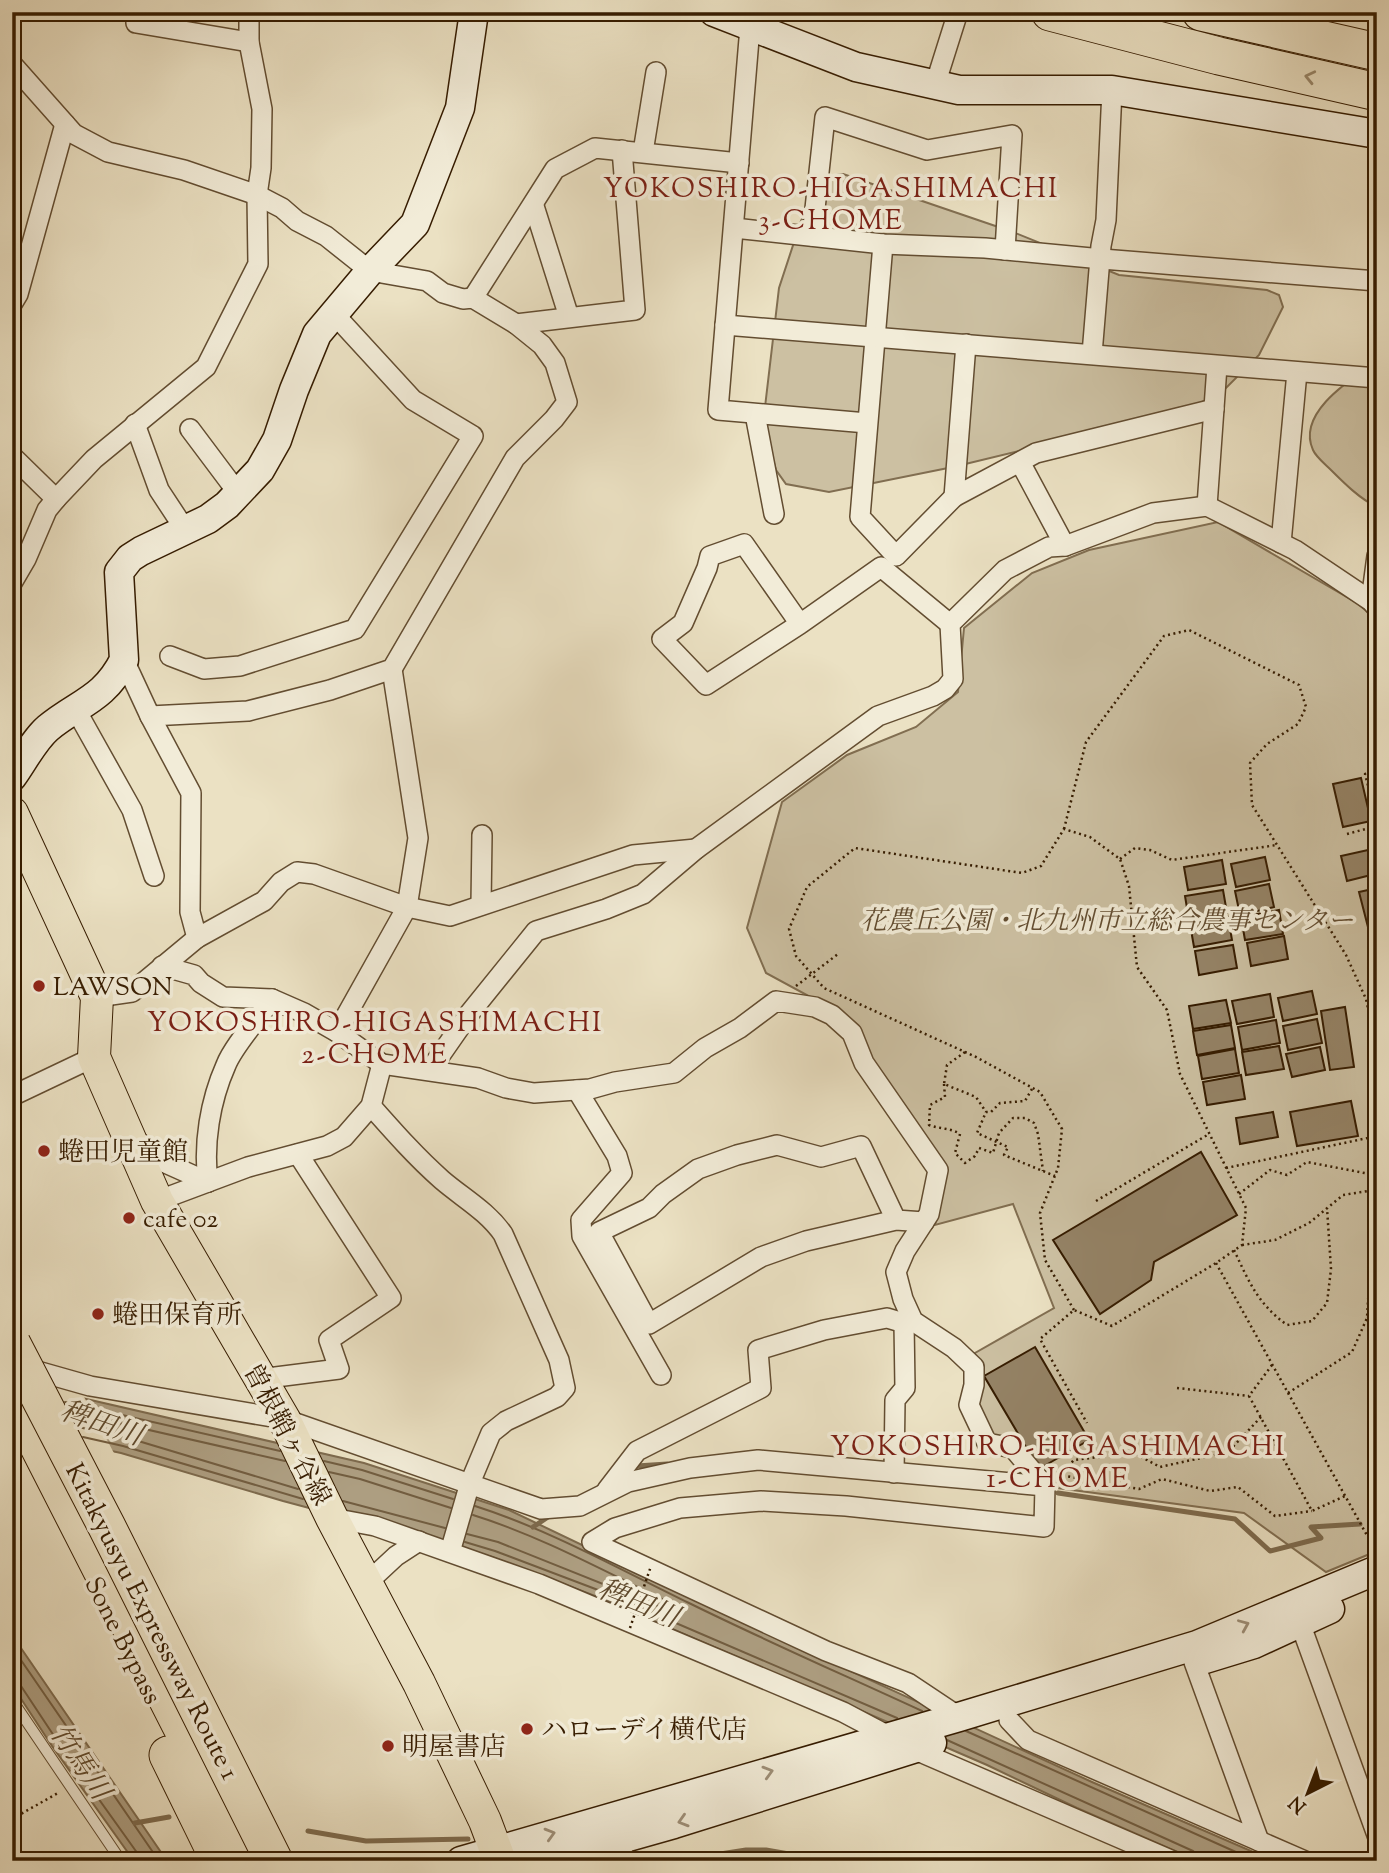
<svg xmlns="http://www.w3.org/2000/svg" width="1389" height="1873" viewBox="0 0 1389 1873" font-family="'Sorts Mill Goudy','Noto Serif JP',serif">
<rect width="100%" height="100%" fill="#ebe1c3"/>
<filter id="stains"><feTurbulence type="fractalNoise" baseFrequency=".00286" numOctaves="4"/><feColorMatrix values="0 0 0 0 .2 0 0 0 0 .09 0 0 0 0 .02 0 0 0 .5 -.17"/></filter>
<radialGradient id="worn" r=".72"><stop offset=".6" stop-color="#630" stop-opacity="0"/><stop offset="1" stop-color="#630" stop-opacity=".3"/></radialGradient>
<!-- green -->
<g fill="#ccc0a2" stroke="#816e51" stroke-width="2">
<path d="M843 174 1013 232 1119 275 1267 290 1279 295 1283 307 1259 355 1220 394 1177 413 953 467 829 492 786 484 776 470 763 424 779 288 801 221 820 183 830 176Z"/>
<path d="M1377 361V507C1360 499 1344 483 1331 470 1325 464 1316 457 1313 450 1296 413 1351 379 1377 361Z"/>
<path d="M1218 522 1357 603 1377 620V1551L1326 1572 1244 1513 1050 1487 993 1440 974 1405 978 1388 975 1353 1054 1308 1013 1204 935 1225 943 1173 829 1007 766 973 747 928 782 802 847 755 916 727 958 692 964 628 1032 573 1089 550Z"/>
</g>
<!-- water -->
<g fill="#ad9e81" stroke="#7d6a4d" stroke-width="2">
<path d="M69 1395 364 1463 509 1510 724 1613 1092 1782 1274 1861H1198L1077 1808 987 1765 603 1599 492 1557 283 1501 121 1453 12 1430Z"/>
<path d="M12 1635 167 1861H134L52 1746 12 1685Z"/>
</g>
<!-- pier -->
<path fill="#ebe1c3" d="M12 1380 83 1395 115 1455 12 1433Z"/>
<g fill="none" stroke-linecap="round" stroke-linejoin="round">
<!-- shore -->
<g stroke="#725d40" stroke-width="2">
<path d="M65 1402 280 1451"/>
<path d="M70 1412 285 1461"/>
<path d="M78 1427 125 1437 298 1489"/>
<path d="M83 1437 123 1446 303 1499"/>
<path d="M324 1461 362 1470 453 1499"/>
<path d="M329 1472 360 1479 451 1508"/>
<path d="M343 1501 445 1528"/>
<path d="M475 1506C550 1530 619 1569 689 1603 766 1641 844 1675 922 1711"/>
<path d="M467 1534 498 1542 663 1608 667 1606 666 1601C602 1570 540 1536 473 1515"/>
<path d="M465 1542 495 1551 606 1593 897 1718"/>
<path d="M12 1647 159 1861"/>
<path d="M12 1682 21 1686 58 1742 138 1854 139 1861"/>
<path d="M966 1731 1256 1861"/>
<path d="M947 1740 1193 1851 1197 1855 1198 1861"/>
</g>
<!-- stream -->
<g stroke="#7d6a4d" stroke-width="5">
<path d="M632 1469 637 1466 667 1464"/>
<path d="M1058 1493 1235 1519 1270 1551 1321 1538 1311 1527 1360 1524"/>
<path d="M1370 1523 1377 1521"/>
<path d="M533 1527 551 1515"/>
<path d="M135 1823 169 1817"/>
<path d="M308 1831 366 1841 468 1839"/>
<path d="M646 1855 673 1861"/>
<path d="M675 1861 746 1850H766L829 1861"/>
</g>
</g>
<!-- building -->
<g fill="#948265" stroke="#361c00" stroke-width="2">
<path d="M1361 778 1371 821 1343 827 1333 784Z"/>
<path d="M1377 848V885L1374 886 1371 875 1347 881 1341 856Z"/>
<path d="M1265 857 1270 880 1236 887 1231 864Z"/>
<path d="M1222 860 1226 884 1188 890 1184 867Z"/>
<path d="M1269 884 1274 907 1240 915 1235 891Z"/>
<path d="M1377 888V925L1368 927 1359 892Z"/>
<path d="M1223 890 1227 913 1189 920 1185 896Z"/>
<path d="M1279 910 1283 934 1245 940 1241 917Z"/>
<path d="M1228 917 1232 940 1194 947 1190 924Z"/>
<path d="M1284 936 1288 959 1251 966 1247 943Z"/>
<path d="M1233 945 1237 968 1199 975 1195 951Z"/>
<path d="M1312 991 1317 1014 1283 1021 1278 998Z"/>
<path d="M1270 994 1274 1017 1237 1024 1232 1001Z"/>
<path d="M1226 1000 1231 1023 1193 1029 1189 1006Z"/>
<path d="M1345 1007 1354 1067 1330 1070 1321 1011Z"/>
<path d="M1317 1019 1322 1043 1288 1050 1283 1026Z"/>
<path d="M1276 1020 1280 1043 1242 1050 1238 1027Z"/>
<path d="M1231 1025 1235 1048 1197 1055 1193 1031Z"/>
<path d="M1279 1046 1284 1069 1246 1075 1242 1052Z"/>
<path d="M1320 1047 1325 1070 1292 1077 1286 1054Z"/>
<path d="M1235 1049 1239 1073 1202 1079 1198 1056Z"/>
<path d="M1241 1075 1245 1099 1207 1105 1203 1082Z"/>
<path d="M1351 1101 1358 1136 1297 1146 1290 1112Z"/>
<path d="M1273 1112 1278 1137 1240 1144 1236 1118Z"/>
<path d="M1201 1152 1237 1215 1154 1262 1151 1280 1100 1314 1053 1240Z"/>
<path d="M1035 1347 1089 1440 1039 1469 984 1376Z"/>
</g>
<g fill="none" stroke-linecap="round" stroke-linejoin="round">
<!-- lane casing -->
<g stroke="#634d31" stroke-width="12">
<path id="lane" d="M12 1700 121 1861"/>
</g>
<!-- street casing -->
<g stroke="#634d31" stroke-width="22">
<g id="street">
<path d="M136 23 249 42"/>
<path d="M750 27 718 410 867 423"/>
<path d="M12 64 74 134 108 152 184 170 257 195 282 208 297 221 326 236 370 271 427 281 443 293 463 299 473 298 516 324 542 345 555 363 567 402 554 419 515 458 392 669 330 690 248 711 150 716 124 660"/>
<path d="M935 85 958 12"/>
<path d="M643 152 656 72"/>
<path d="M534 206 569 317"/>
<path d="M734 228 883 244 985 248 1102 259 1377 281"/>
<path d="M812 236 825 117 927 150 1012 135 1005 250"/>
<path d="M883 244 860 517 896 556 954 497"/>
<path d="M473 298 555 169 595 148 739 163"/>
<path d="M12 304 18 294 65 124"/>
<path d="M516 324 635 310 622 150"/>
<path d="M725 325 1377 378"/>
<path d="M966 344 954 497 1036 453 1214 409"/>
<path d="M1092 354 1101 246 1106 220 1112 90"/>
<path d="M755 414 774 514"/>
<path d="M135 424 159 490 186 531"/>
<path d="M190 429 238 493"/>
<path d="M12 456 56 499"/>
<path d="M1020 462 1065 546"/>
<path d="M1207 506 1217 366"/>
<path d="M1281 543 1297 372"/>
<path d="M12 583 26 559 47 510 56 499 94 459 206 367 258 264 257 195 261 168 262 109 249 42V12"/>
<path d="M1371 601 1377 556"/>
<path d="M800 624 706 685 662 639 683 623 707 568 710 556 744 544 800 624 881 567 950 624"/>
<path d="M170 656 204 669 240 666 355 629 473 436 413 400 334 314"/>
<path d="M76 710 132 810 154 876"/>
<path d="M150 716 191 793 190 912 197 938"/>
<path d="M481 905 482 835"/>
<path d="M162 966 194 975 201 983 223 997 272 999 304 1013 337 1032 382 1064 478 1078 506 1088 534 1093 590 1089 615 1082 674 1073 705 1048 740 1028 776 1001 815 1007 832 1015 852 1033 864 1063 938 1170 929 1214 905 1251 896 1272 903 1299 913 1321 954 1348 974 1367V1385L969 1405 987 1443 1013 1448 1045 1486"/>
<path d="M97 997 132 992 197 938 264 901 281 882 297 872 314 874 407 907 450 916 633 855 696 849"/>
<path d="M337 1032 407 907 418 838 392 669"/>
<path d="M430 1070 469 1014 536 931 606 909 643 894 696 849 878 716 933 696 945 689 953 679 950 624 1005 570 1049 547 1065 546 1153 513 1207 506 1295 550 1371 601 1377 608"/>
<path d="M577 1090 617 1156 622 1173 581 1220 582 1236 661 1375"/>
<path d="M12 1096 94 1057"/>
<path d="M371 1106C394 1132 416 1157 442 1180 463 1198 487 1211 503 1234L559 1360 565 1388 557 1397 506 1421 491 1433 470 1483 450 1552"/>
<path d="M134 1138 161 1161 208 1182"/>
<path d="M208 1182C203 1144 210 1101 226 1065 234 1045 259 1018 272 999"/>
<path d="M157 1201 248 1167 327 1146 344 1137 371 1106 382 1064"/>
<path d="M896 1220 806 1241 761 1257 649 1324 599 1232 649 1208 663 1194 698 1169 737 1155 777 1145 821 1157 861 1146 896 1220 924 1222"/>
<path d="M37 1371 90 1386 284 1419 541 1509 580 1506 628 1482 690 1468 758 1460 1045 1486 1044 1527 846 1506 761 1501 680 1508 615 1528 592 1542 826 1651 908 1683 959 1717"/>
<path d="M260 1379 339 1369 329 1340 391 1298 298 1154"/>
<path d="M894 1473 895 1400 905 1388 904 1323 913 1321"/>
<path d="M607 1490 637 1451 761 1388 758 1350 824 1330 887 1318 904 1323"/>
<path d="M332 1518 375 1526 539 1584 843 1712 913 1749 1173 1861"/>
<path d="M367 1583 396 1556 419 1541"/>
<path d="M1299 1610 1300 1623 1377 1835"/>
<path d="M1009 1720 1028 1740 1259 1841 1194 1662"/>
<path d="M619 1841 625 1861"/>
<path d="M1259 1841 1305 1861"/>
</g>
</g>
<!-- secondary casing -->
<g stroke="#361c00" stroke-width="31">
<g id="secondary">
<path d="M714 12 856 67 959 90H1112L1377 134"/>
<path d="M12 777C23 762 34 740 48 728 78 703 104 700 124 660L119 572 130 558 141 551 208 519 227 505 260 470 277 440 294 390 317 334 370 271 415 224 460 108 474 12"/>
<path d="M1205 1659 1254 1644 1330 1609"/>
<path d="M461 1861 959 1717 1197 1645 1377 1570"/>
<path d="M543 1861 674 1824 932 1743"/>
</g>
</g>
<!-- primary casing -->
<g stroke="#361c00" stroke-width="34">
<path id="primary" d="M12 813 97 997 94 1057 157 1201 284 1419 332 1518 419 1683 485 1821 500 1861"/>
</g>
<!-- highway casing -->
<g stroke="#361c00" stroke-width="39">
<g id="highway">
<path d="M1050 12 1219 56 1377 92"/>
<path d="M1201 12 1377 52"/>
<path d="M12 1394 250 1861"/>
<path d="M168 1755 220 1861"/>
</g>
</g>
<!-- path -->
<g stroke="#361c00" stroke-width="2.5" stroke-dasharray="2 3.5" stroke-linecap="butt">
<path d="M1377 772 1365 774 1377 820"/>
<path d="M1064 829 1086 742 1164 636 1189 630 1299 685 1306 707 1298 724 1267 744 1250 763 1252 805 1346 955 1366 999 1377 1050"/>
<path d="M1347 834 1377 826"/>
<path d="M1120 859 1135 848 1150 850 1172 860 1277 845"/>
<path d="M796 986 838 954"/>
<path d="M965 1052 947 1065 944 1084 976 1097 986 1112"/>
<path d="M944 1084 945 1097 930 1105 929 1125C940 1129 951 1128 960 1134L955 1153 965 1163 975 1156 979 1148 993 1153 999 1133 1013 1118H1025L1034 1123 1038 1134 1043 1171"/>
<path d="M1032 1089 1025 1101 1000 1103 991 1112H986L977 1133 1008 1147 1004 1155 1055 1176"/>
<path d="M1226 1168 1377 1136"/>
<path d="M1239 1194 1270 1170 1287 1175 1307 1162 1375 1175"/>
<path d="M1096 1201 1209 1134"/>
<path d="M1242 1245 1275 1240 1309 1223 1343 1195 1374 1190"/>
<path d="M1234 1250C1249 1282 1258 1304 1287 1325L1312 1321 1327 1303 1331 1269 1327 1208"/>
<path d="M1216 1263 1374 1548"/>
<path d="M1074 1310 1045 1260 1040 1213 1058 1168 1062 1129 1040 1092 976 1057 824 988 796 956 789 929 807 887 855 848 1022 873 1041 866 1064 829 1090 837 1120 859 1129 886 1137 967 1167 1010 1180 1074 1246 1208 1242 1245 1216 1263 1112 1326 1074 1310 1040 1339 1087 1423"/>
<path d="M1367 1318 1377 1316"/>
<path d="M1272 1365 1249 1396 1312 1511 1345 1496"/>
<path d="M1177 1388 1249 1396"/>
<path d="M1288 1393 1352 1352 1367 1318 1377 1152"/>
<path d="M1261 1417 1228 1452 1160 1467 1134 1453 1074 1460 1060 1475 1139 1489 1162 1479 1210 1491 1238 1487 1275 1516 1312 1511"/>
<path d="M12 1819 58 1793"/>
</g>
<!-- lane -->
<use href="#lane" stroke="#f2ecd8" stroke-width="10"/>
<!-- street -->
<use href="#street" stroke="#f2ecd8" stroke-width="19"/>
<!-- secondary -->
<use href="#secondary" stroke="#f2ecd8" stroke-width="28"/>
<!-- primary -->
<use href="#primary" stroke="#ebe1c3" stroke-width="32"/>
<!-- highway -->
<use href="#highway" stroke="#ebe1c3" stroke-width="37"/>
<!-- highway-bridge casing -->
<g stroke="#361c00" stroke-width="39" stroke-linecap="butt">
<path id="highway-bridge" d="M12 1344 107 1527 274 1861"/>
</g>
<!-- path-bridge -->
<path stroke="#361c00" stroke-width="2.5" stroke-dasharray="2 3.5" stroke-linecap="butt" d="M630 1628 651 1566"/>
<!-- highway-bridge -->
<use href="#highway-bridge" stroke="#ebe1c3" stroke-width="37"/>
</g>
<!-- one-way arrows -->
<defs><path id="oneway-chevron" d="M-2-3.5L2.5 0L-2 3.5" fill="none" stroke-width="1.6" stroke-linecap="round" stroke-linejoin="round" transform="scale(1.75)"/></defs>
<use stroke="#9a886b" href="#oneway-chevron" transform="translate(1310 77) rotate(-167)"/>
<g stroke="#9d8e77">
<use href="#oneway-chevron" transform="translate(1244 1625) rotate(-23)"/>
<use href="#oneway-chevron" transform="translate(768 1772) rotate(-16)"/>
<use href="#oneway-chevron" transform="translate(683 1821) rotate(163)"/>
<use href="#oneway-chevron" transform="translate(550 1834) rotate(-16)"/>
</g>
<!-- markers -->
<g fill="#8f2418" stroke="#f2ecd8" stroke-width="2.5">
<circle cx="39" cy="986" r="7"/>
<circle cx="44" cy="1151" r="7"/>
<circle cx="129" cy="1218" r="7"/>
<circle cx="98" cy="1314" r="7"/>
<circle cx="527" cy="1729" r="7"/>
<circle cx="388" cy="1746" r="7"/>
</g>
<g text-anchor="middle" stroke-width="7" stroke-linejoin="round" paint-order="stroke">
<!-- park labels -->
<g font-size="26" font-style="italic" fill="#634d31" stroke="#f2ecd8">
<text x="1107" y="929">花農丘公園・北九州市立総合農事センター</text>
</g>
<!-- poi labels -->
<g font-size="26" fill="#361c00" stroke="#f2ecd8" text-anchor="start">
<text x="53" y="995">LAWSON</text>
<text x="58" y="1160">蜷田児童館</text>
<text x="143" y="1227">cafe 02</text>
<text x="112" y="1323">蜷田保育所</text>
<text x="541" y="1738">ハローデイ横代店</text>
<text x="402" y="1755">明屋書店</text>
</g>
<!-- street labels -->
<g font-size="26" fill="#361c00" stroke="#f2ecd8">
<text transform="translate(288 1434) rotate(62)" y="9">曽根鞘ヶ谷線</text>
<text transform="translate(153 1621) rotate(63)" y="9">Kitakyusyu Expressway Route 1</text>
<text transform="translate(124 1640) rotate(63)" y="9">Sone Bypass</text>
</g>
<!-- neighbourhood labels -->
<g font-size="28" letter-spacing="2" fill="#7a1f14" stroke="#f2ecd8">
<text x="831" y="197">YOKOSHIRO-HIGASHIMACHI<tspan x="831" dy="32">3-CHOME</tspan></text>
<text x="375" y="1031">YOKOSHIRO-HIGASHIMACHI<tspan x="375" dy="32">2-CHOME</tspan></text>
<text x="1058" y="1455">YOKOSHIRO-HIGASHIMACHI<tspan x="1058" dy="32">1-CHOME</tspan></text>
</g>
<!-- water labels -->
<g font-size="28" font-style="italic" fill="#604a2d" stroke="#f2ecd8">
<text transform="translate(102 1422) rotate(19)" y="10">稗田川</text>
<text transform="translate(639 1602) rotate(22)" y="10">稗田川</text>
<text transform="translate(81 1761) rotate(56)" y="10">竹馬川</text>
</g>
</g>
<!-- margin -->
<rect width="1389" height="1873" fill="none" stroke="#ebe1c3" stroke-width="42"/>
<rect x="14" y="14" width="1361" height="1845" fill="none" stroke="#361c00" stroke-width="3.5"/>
<rect x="21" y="21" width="1347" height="1831" fill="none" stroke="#361c00" stroke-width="2"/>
<!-- north arrow -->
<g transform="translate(1308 1793) rotate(222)" stroke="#f2ecd8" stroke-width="5" paint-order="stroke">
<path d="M0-5L12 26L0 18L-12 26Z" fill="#361c00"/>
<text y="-10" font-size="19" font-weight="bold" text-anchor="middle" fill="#361c00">N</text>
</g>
<rect width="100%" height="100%" filter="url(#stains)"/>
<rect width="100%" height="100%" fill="url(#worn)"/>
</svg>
